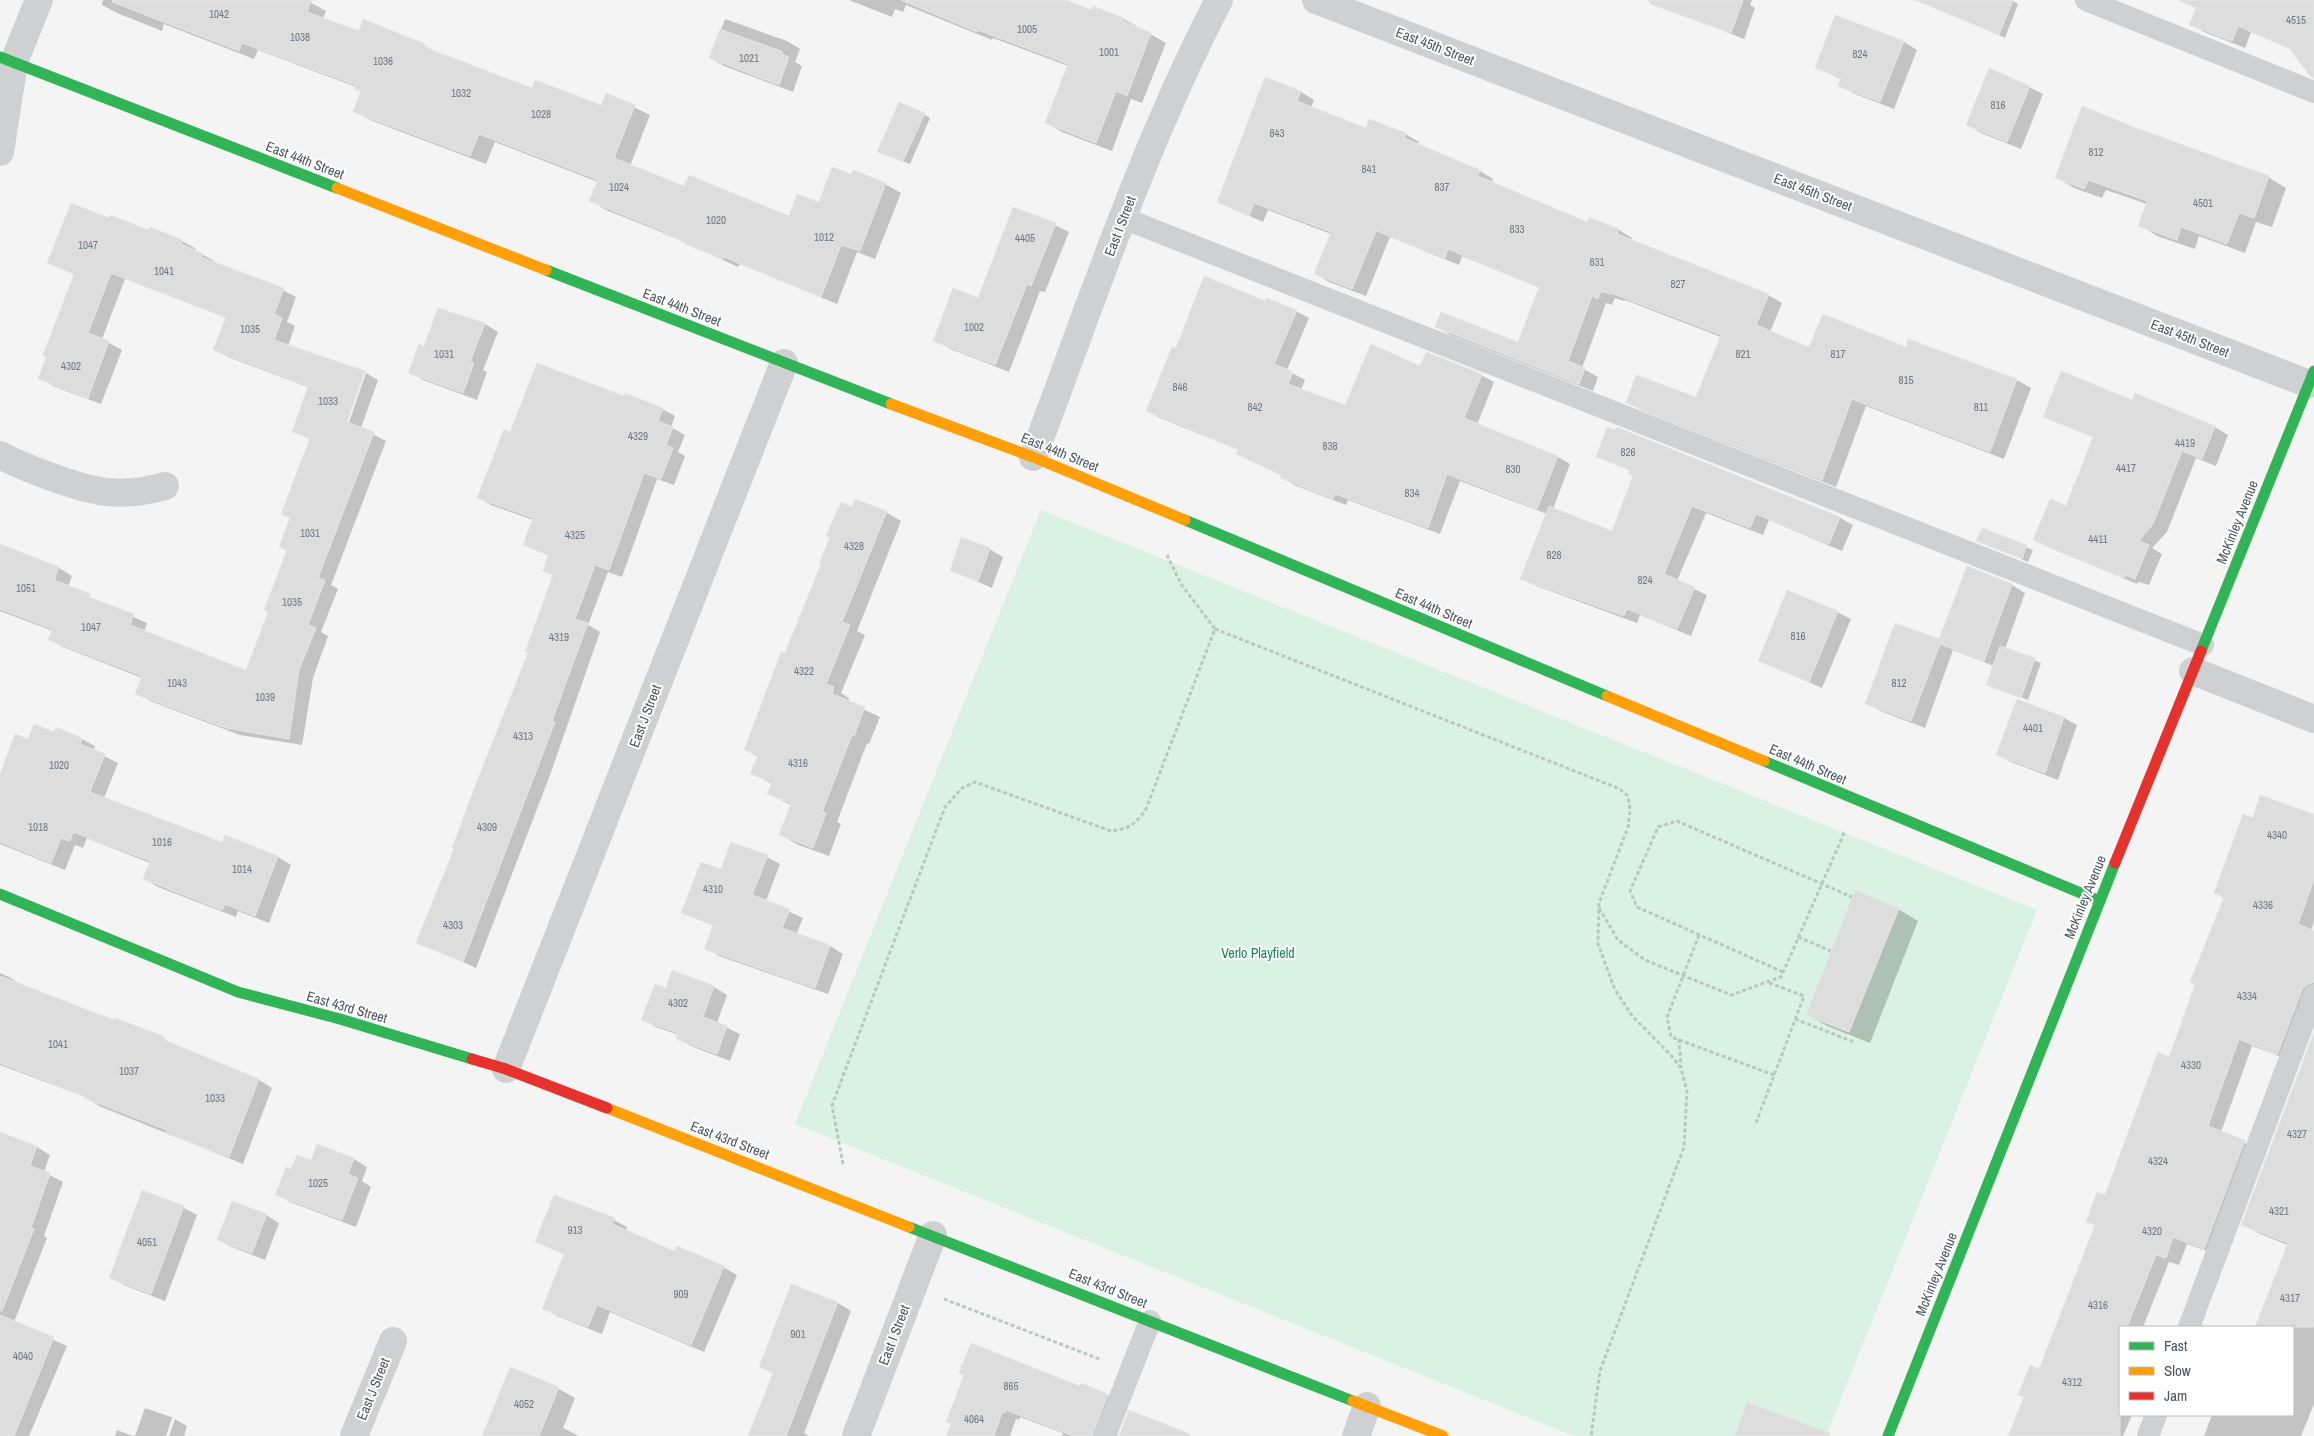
<svg xmlns="http://www.w3.org/2000/svg" width="2314" height="1436" viewBox="0 0 2314 1436" font-family="'Archivo Narrow',sans-serif">
<rect width="100%" height="100%" fill="#f4f4f4"/>
<!-- green -->
<path fill="#d9f2e3" d="M1041 510 2037 910 1826 1436H1574L795 1124Z"/>
<!-- shadow -->
<g fill="#0003">
<path d="M103 0H306L326 11 323 19 359 33 364 21 425 46 438 53 532 90 602 107 607 94 650 115 630 166 685 188 790 217 819 204 852 176 885 184 901 193 875 259 857 252 837 304 740 264 738 267 669 235 606 210 591 201 598 182 495 142 486 164 370 120 355 111 362 92 356 87 258 50 254 59 164 24 162 31 117 13 102 5Z"/>
<path d="M849 0H1063L1092 12 1094 7 1124 19 1166 43 1142 103 1131 99 1112 151 1062 132 1047 123 1068 66 993 38 992 40 906 5 903 12 895 9 892 17Z"/>
<path d="M1647 0H1752L1750 5 1755 8 1744 39Z"/>
<path d="M1975 0H2011L2018 4 2005 38 1967 21Z"/>
<path d="M2200 0H2314V72L2292 50 2251 32 2245 48 2204 32 2191 24Z"/>
<path d="M1836 17 1904 42 1917 50 1894 109 1853 93 1840 86 1842 80 1817 68Z"/>
<path d="M725 19 787 41 800 49 795 62 802 66 793 92 724 66 710 58Z"/>
<path d="M1266 79 1301 92 1314 100 1311 108 1367 129 1405 134 1419 142 1418 145 1480 171 1493 179 1492 183 1588 223 1590 218 1619 230 1632 238 1631 241 1768 295 1782 303 1770 332 1810 349 1906 348 1909 341 2017 380 2031 388 2004 459 1866 406 1836 487 1641 410 1627 402 1697 398 1721 337 1625 300 1624 301 1615 298 1612 305 1606 303 1582 368 1598 377 1593 391 1450 335 1437 327 1519 344 1540 288 1462 256 1459 265 1390 237 1366 296 1329 282 1316 274 1331 234 1268 210 1263 222 1218 202Z"/>
<path d="M2029 87 2043 94 2021 149 1981 133 1968 125Z"/>
<path d="M924 114 930 118 910 164 878 152Z"/>
<path d="M2136 129 2268 177 2286 188 2272 227 2256 222 2245 253 2199 236 2195 249 2157 236 2140 225 2147 204 2106 190 2102 198 2074 188 2056 177Z"/>
<path d="M109 220 182 241 196 249 195 251 215 261V263L283 290 296 297 287 322 295 326 288 346 366 373H363L344 427 347 428 366 373 378 380 361 428 386 441 331 585 338 589 321 632 328 636 313 678 302 745 240 735 150 701 136 693 142 678 63 647 49 640 53 631 0 611V559L4 547 59 568 72 576 68 587 147 623 144 632 247 671 270 612 288 551 281 547 291 519 311 440 293 431 308 387 228 357 215 350 227 318 125 279 102 339 122 350 101 404 53 386 40 378 75 275 49 263Z"/>
<path d="M1055 225 1069 232 1045 292 1040 291 1009 372 948 348 934 340Z"/>
<path d="M1266 303 1296 311 1309 318 1287 370 1305 380 1301 390 1345 407 1421 367 1481 375 1494 382 1477 425 1558 457 1570 464 1553 509 1613 532 1634 477 1631 471 1598 456 1617 429 1840 518 1853 525 1842 551 1769 520 1763 535 1706 513 1677 581 1707 595 1691 636 1640 615 1637 623 1534 585 1521 578 1547 514 1460 481 1440 534 1348 500 1346 505 1294 485 1282 477V476L1238 454 1239 450 1160 418 1147 411 1177 350Z"/>
<path d="M485 324 498 332 483 370 487 372 477 400 423 380 410 372 425 347Z"/>
<path d="M2135 395 2215 427 2228 435 2216 466 2196 458 2167 532 2152 548 2162 554 2149 585 2138 582 2137 584 2048 547 2034 540 2067 507 2094 438 2044 416 2133 402Z"/>
<path d="M624 397 662 409 675 416 671 427 685 435 678 452 685 456 674 485 657 479 622 577 608 572 588 625 600 632 550 775 476 968 418 942 456 848 529 653 554 576 544 570 549 556 525 544 533 520 491 505 479 498 511 433Z"/>
<path d="M853 508 886 512 901 521 857 631 865 635 841 693 849 698 848 702 880 717 869 744 867 743 837 822 841 824 829 856 796 844 781 835 791 805 769 794 772 784 752 773 758 757 746 750Z"/>
<path d="M1982 529 2033 550 2028 562 1978 541Z"/>
<path d="M989 549 1003 557 992 588 951 570Z"/>
<path d="M1968 567 2012 585 2025 593 2005 649 2041 663 2028 700 1988 685 1994 666 1953 650 1925 728 1880 711 1867 703 1940 641Z"/>
<path d="M1837 612 1851 619 1822 688 1759 660Z"/>
<path d="M2064 718 2077 725 2058 780 2011 762 1997 754Z"/>
<path d="M55 733 82 739 95 746 94 751 118 763 104 798 223 844 278 857 291 865 269 923 238 911 236 917 158 887 144 879 150 863 87 838 83 848 75 845 65 870 0 844V786L29 740Z"/>
<path d="M2314 815V922L2311 931 2314 932V1000L2291 1061 2252 1046 2221 1132 2258 1149 2218 1255 2187 1244 2179 1265 2169 1262 2143 1327H2120V1415H2132L2123 1436H2009L2025 1398 2019 1395 2039 1371 2096 1226 2088 1221 2106 1197 2170 1058 2196 985 2191 982 2225 899 2215 893 2254 820Z"/>
<path d="M767 857 780 864 766 901 803 918 796 935 830 946 843 954 828 994 719 956 706 948 714 926 683 912 721 871Z"/>
<path d="M1898 909 1918 921 1870 1043 1827 1026 1807 1014Z"/>
<path d="M673 972 714 987 727 995 717 1023 740 1034 730 1061 691 1046 677 1038 679 1035 656 1027 643 1019 667 990Z"/>
<path d="M0 973 11 978 24 987 115 1021 162 1037 175 1046 259 1080 272 1088 243 1164 99 1106 86 1097 0 1065Z"/>
<path d="M2314 1036V1404L2301 1436H2204L2212 1415H2293V1327H2257L2288 1245 2258 1233 2243 1224Z"/>
<path d="M0 1134 37 1147 50 1155 44 1172 63 1182 44 1236 47 1238 14 1322 67 1346 29 1436H0Z"/>
<path d="M318 1146 354 1159 367 1167 362 1181 371 1187 356 1227 290 1202 277 1194 292 1171 312 1162Z"/>
<path d="M142 1192 184 1208 197 1215 165 1301 124 1285 111 1277Z"/>
<path d="M266 1215 279 1223 265 1260 232 1247 218 1240Z"/>
<path d="M614 1220 627 1227 626 1232 675 1253 723 1267 737 1275 704 1352 610 1312 602 1334 557 1316 544 1308 565 1255 537 1242Z"/>
<path d="M792 1285 838 1303 851 1311 804 1433 809 1436H750L773 1374 760 1367Z"/>
<path d="M511 1369 559 1389 575 1398 563 1428 579 1436H484Z"/>
<path d="M1081 1388 1107 1395 1120 1402 1107 1436H1062L1063 1433 1020 1417 1019 1420 1016 1419 1010 1436H948L952 1424Z"/>
<path d="M145 1408 174 1418H172L166 1436H135Z"/>
<path d="M175 1419 187 1426 184 1436H169Z"/>
<path d="M117 1430 133 1436H115Z"/>
</g>
<!-- building -->
<g fill="#ddddde" stroke="#e5e6e7">
<path d="M113 0H311L307 12 359 31 363 19 425 44 424 47 532 88 535 80 601 105 606 93 635 105 614 158 684 186 689 175 789 216 797 194 819 202 832 167 851 174 853 170 886 183 860 251 841 245 821 297 724 257 723 259 685 244 686 242 664 234 665 232 589 201 598 180 479 134 470 156 353 112 361 91 354 89 355 85 242 43 239 51 112 2Z"/>
<path d="M901 0H1066L1092 10 1093 6 1124 18 1123 21 1151 33 1127 96 1116 91 1096 143 1045 123 1068 64 978 30 977 32Z"/>
<path d="M1650 0H1743L1731 33 1650 4Z"/>
<path d="M1915 0H2013L1999 35Z"/>
<path d="M2178 0H2314V78L2310 76 2289 48 2238 26 2232 41 2189 25 2196 8Z"/>
<path d="M1835 15 1904 41 1880 102 1838 86 1841 78 1815 68Z"/>
<path d="M720 29 783 52 782 54 789 57 779 85 709 58Z"/>
<path d="M1989 68 2030 86 2007 142 1966 125Z"/>
<path d="M1265 77 1301 91 1297 101 1366 128 1369 119 1406 133 1404 138 1480 170 1478 176 1587 222 1589 217 1619 229 1617 234 1769 294 1756 325 1809 347 1823 314 1906 347 1908 339 2017 379 1990 452 1852 399 1822 480 1626 403 1636 375 1696 397 1721 335 1611 293 1610 294 1601 291 1598 299 1592 296 1568 361 1585 368 1579 384 1435 327 1441 312 1518 342 1539 287 1448 249 1445 258 1376 231 1352 289 1314 274 1331 232 1254 203 1249 216 1217 202Z"/>
<path d="M899 102 925 113 903 161 877 152Z"/>
<path d="M2082 106 2136 128 2269 176 2254 218 2239 213 2227 244 2181 227 2177 240 2138 226 2147 201 2088 180 2084 189 2055 178Z"/>
<path d="M71 203 109 218 110 215 148 230 150 227 183 240 181 244 202 253 201 257 284 288 274 314 282 318 274 340 365 371 347 422 374 432 318 578 325 580 308 625 316 628 299 670 289 739 226 728 135 694 142 676 48 640 52 629 0 609V544L59 567 54 580 90 594 89 597 134 614 130 625 246 670 268 612 264 610 287 550 279 547 290 518 281 514 310 438 292 432 308 386 213 350 226 317 111 273 88 333 109 341 88 398 38 379 46 357 43 355 74 274 47 263Z"/>
<path d="M1013 207 1056 223 1031 286 1027 284 995 365 933 341 953 288 978 298Z"/>
<path d="M1204 276 1265 301 1266 298 1297 310 1274 364 1293 372 1288 384 1345 405 1371 344 1420 366 1426 352 1482 374 1464 418 1558 456 1537 509 1447 474 1428 528 1335 494 1333 499 1280 478 1281 475 1236 454 1238 449 1146 411 1172 347 1176 348Z"/>
<path d="M438 308 485 323 470 362 474 363 463 393 408 373 419 344 424 346Z"/>
<path d="M537 363 624 396 625 393 663 408 658 421 673 427 666 445 673 448 661 479 644 473 609 570 595 565 575 619 588 623 552 721 555 722 463 962 416 943 454 849 452 848 477 781 528 653 525 652 553 575 543 571 548 555 523 545 533 518 477 498 504 429 510 432Z"/>
<path d="M2061 371 2132 400 2135 393 2215 426 2202 459 2182 451 2153 524 2139 541 2149 545 2135 579 2125 575 2124 578 2033 540 2050 499 2066 506 2093 437 2043 417Z"/>
<path d="M1607 427 1615 430 1617 427 1840 517 1829 544 1756 514 1750 528 1692 506 1664 574 1695 587 1677 629 1627 609 1624 616 1520 579 1549 506 1612 531 1633 476 1628 474 1630 470 1596 457Z"/>
<path d="M855 499 887 511 842 622 850 625 826 684 834 687 832 694 865 707 854 736 852 735 822 812 826 813 813 848 779 835 791 803 767 794 772 782 750 774 758 755 744 750 781 652 785 653 821 564H819L830 537 826 536 841 502 852 507Z"/>
<path d="M1982 528 2027 545 2022 559 1976 541Z"/>
<path d="M961 537 990 548 978 581 950 571Z"/>
<path d="M1967 566 2012 584 1984 661 1940 644 1911 721 1865 704 1895 623 1939 639Z"/>
<path d="M1787 590 1838 611 1809 682 1758 661Z"/>
<path d="M2000 646 2035 658 2021 698 1986 685Z"/>
<path d="M2017 699 2064 717 2045 773 1996 755Z"/>
<path d="M34 724 54 732 56 727 82 738 80 744 105 754 90 792 222 842 225 835 278 856 255 916 225 904 222 910 143 879 150 861 73 832 70 841 61 838 51 863 0 842V774L15 734 28 739Z"/>
<path d="M2260 795 2314 814V879L2298 924 2314 931V982L2306 985 2302 990 2277 1055 2239 1039 2208 1126 2245 1140 2204 1249 2173 1237 2166 1258 2156 1255 2127 1327H2120V1436H2008L2024 1397 2018 1395 2030 1365 2039 1369 2095 1225 2086 1222 2097 1192 2105 1195 2158 1052 2169 1057 2195 984 2190 982 2224 897 2214 893 2243 814 2253 818Z"/>
<path d="M731 842 768 855 752 895 790 909 782 928 830 945 815 988 704 949 713 925 681 913 701 862 721 869Z"/>
<path d="M1855 890 1899 908 1849 1032 1806 1015Z"/>
<path d="M672 970 714 986 703 1017 727 1026 717 1054 676 1039 678 1033 641 1020 655 984 666 988Z"/>
<path d="M0 976 114 1020 115 1018 163 1036 162 1039 259 1079 229 1157 165 1133 167 1130 84 1098 85 1096 0 1063Z"/>
<path d="M2314 1032V1327H2255L2288 1243 2241 1225Z"/>
<path d="M0 1132 37 1146 30 1166 50 1173 31 1228 34 1229 2 1311H0Z"/>
<path d="M317 1144 354 1158 348 1174 358 1178 342 1220 275 1195 286 1167 291 1169 297 1155 311 1160Z"/>
<path d="M142 1190 184 1206 151 1294 109 1278Z"/>
<path d="M554 1195 615 1218 612 1224 674 1251 677 1246 724 1266 691 1345 597 1305 588 1327 542 1309 564 1254 535 1242Z"/>
<path d="M232 1201 267 1214 252 1253 217 1240Z"/>
<path d="M791 1284 838 1302 786 1436H748L773 1373 759 1367Z"/>
<path d="M0 1315 54 1337 14 1436H0Z"/>
<path d="M971 1343 1080 1386 1081 1383 1108 1394 1092 1436H1074L1006 1410 1005 1413 1002 1412 994 1436H946L951 1424 946 1422 964 1375 959 1373Z"/>
<path d="M510 1367 559 1387 539 1436H482Z"/>
<path d="M1747 1402 1830 1433V1436H1734Z"/>
<path d="M1129 1410 1190 1434V1436H1119Z"/>
</g>
<g fill="none" stroke-linecap="round" stroke-linejoin="round">
<!-- path -->
<g stroke="#bcc7c4" stroke-width="3" stroke-dasharray="4 2.5" stroke-linecap="butt">
<path d="M1215 629 1620 789 1628 796 1630 810 1628 827 1599 903 1598 944 1615 990 1633 1017 1670 1054 1681 1068 1687 1091 1684 1147 1600 1371 1591 1436"/>
<path d="M1599 908 1618 940 1645 960 1731 995 1781 977 1845 831"/>
<path d="M1699 935 1667 1017 1671 1037 1774 1075"/>
<path d="M1798 937 1831 951"/>
<path d="M1783 972 1637 907 1630 891 1658 827 1677 821 1852 897"/>
<path d="M1795 1019 1854 1042"/>
<path d="M1679 1039 1681 1067"/>
<path d="M1756 1123 1804 996 1767 982"/>
<path d="M843 1164 832 1105 945 807 962 788 975 782 1111 831C1129 829 1136 824 1146 809L1215 629 1181 584 1167 555"/>
<path d="M944 1299 1102 1360"/>
</g>
<!-- lane -->
<g stroke="#ced0d2" stroke-width="22">
<path d="M2086 0 2314 92"/>
<path d="M1123 218 2203 645"/>
<path d="M2189 1327 2314 995"/>
<path d="M1105 1436 1150 1321"/>
<path d="M2148 1436 2156 1415"/>
</g>
<!-- street -->
<g stroke="#ced0d2" stroke-width="28">
<path d="M1316 0 2309 384"/>
<path d="M0 152 14 62 39 0"/>
<path d="M0 455C16 464 32 470 49 476 92 492 119 499 165 486"/>
<path d="M1033 457C1091 304 1143 146 1219 0"/>
<path d="M2193 671 2314 719"/>
<path d="M506 1069 784 363"/>
<path d="M354 1436 393 1341"/>
<path d="M856 1436 933 1235"/>
<path d="M1356 1436 1367 1406"/>
</g>
<!-- fast -->
<g stroke="#30b455" stroke-width="11">
<path d="M0 57 337 188"/>
<path d="M546 270 891 404"/>
<path d="M1185 520 1607 696"/>
<path d="M2201 651 2314 371"/>
<path d="M1764 761 2100 901"/>
<path d="M0 894 238 992 340 1019 472 1059"/>
<path d="M909 1227 1353 1401"/>
<path d="M1888 1436 2115 863"/>
</g>
<!-- slow -->
<g stroke="#ff9f0a" stroke-width="11">
<path d="M337 188 546 270"/>
<path d="M891 404 1033 457 1185 520"/>
<path d="M1607 696 1764 761"/>
<path d="M607 1108 909 1227"/>
<path d="M1353 1401 1443 1436"/>
</g>
<!-- jam -->
<g stroke="#e5322d" stroke-width="11">
<path d="M2115 863 2201 651"/>
<path d="M472 1059 506 1069 607 1108"/>
</g>
</g>
<g text-anchor="middle" stroke-width="4" stroke-linejoin="round" paint-order="stroke">
<!-- number labels -->
<g font-size="11" fill="#707881">
<text x="219" y="18">1042</text>
<text x="2296" y="24">4515</text>
<text x="1027" y="33">1005</text>
<text x="300" y="41">1038</text>
<text x="1109" y="56">1001</text>
<text x="1860" y="58">824</text>
<text x="749" y="62">1021</text>
<text x="383" y="65">1036</text>
<text x="461" y="97">1032</text>
<text x="1998" y="109">816</text>
<text x="541" y="118">1028</text>
<text x="1277" y="137">843</text>
<text x="2096" y="156">812</text>
<text x="1369" y="173">841</text>
<text x="619" y="191">1024</text>
<text x="1442" y="191">837</text>
<text x="2203" y="207">4501</text>
<text x="716" y="224">1020</text>
<text x="1517" y="233">833</text>
<text x="824" y="241">1012</text>
<text x="1025" y="242">4405</text>
<text x="88" y="249">1047</text>
<text x="1597" y="266">831</text>
<text x="164" y="275">1041</text>
<text x="1678" y="288">827</text>
<text x="974" y="331">1002</text>
<text x="250" y="333">1035</text>
<text x="444" y="358">1031</text>
<text x="1743" y="358">821</text>
<text x="1838" y="358">817</text>
<text x="71" y="370">4302</text>
<text x="1906" y="384">815</text>
<text x="1180" y="391">846</text>
<text x="328" y="405">1033</text>
<text x="1255" y="411">842</text>
<text x="1981" y="411">811</text>
<text x="638" y="440">4329</text>
<text x="2185" y="447">4419</text>
<text x="1330" y="450">838</text>
<text x="1628" y="456">826</text>
<text x="2126" y="472">4417</text>
<text x="1513" y="473">830</text>
<text x="1412" y="497">834</text>
<text x="310" y="537">1031</text>
<text x="575" y="539">4325</text>
<text x="2098" y="543">4411</text>
<text x="854" y="550">4328</text>
<text x="1554" y="559">828</text>
<text x="1645" y="584">824</text>
<text x="26" y="592">1051</text>
<text x="292" y="606">1035</text>
<text x="91" y="631">1047</text>
<text x="1798" y="640">816</text>
<text x="559" y="641">4319</text>
<text x="804" y="675">4322</text>
<text x="177" y="687">1043</text>
<text x="1899" y="687">812</text>
<text x="265" y="701">1039</text>
<text x="2033" y="732">4401</text>
<text x="523" y="740">4313</text>
<text x="798" y="767">4316</text>
<text x="59" y="769">1020</text>
<text x="38" y="831">1018</text>
<text x="487" y="831">4309</text>
<text x="2277" y="839">4340</text>
<text x="162" y="846">1016</text>
<text x="242" y="873">1014</text>
<text x="713" y="893">4310</text>
<text x="2263" y="909">4336</text>
<text x="453" y="929">4303</text>
<text x="2247" y="1000">4334</text>
<text x="678" y="1007">4302</text>
<text x="58" y="1048">1041</text>
<text x="2191" y="1069">4330</text>
<text x="129" y="1075">1037</text>
<text x="215" y="1102">1033</text>
<text x="2297" y="1138">4327</text>
<text x="2158" y="1165">4324</text>
<text x="318" y="1187">1025</text>
<text x="2279" y="1215">4321</text>
<text x="575" y="1234">913</text>
<text x="2152" y="1235">4320</text>
<text x="147" y="1246">4051</text>
<text x="681" y="1298">909</text>
<text x="2290" y="1302">4317</text>
<text x="2098" y="1309">4316</text>
<text x="798" y="1338">901</text>
<text x="23" y="1360">4040</text>
<text x="2072" y="1386">4312</text>
<text x="1011" y="1390">865</text>
<text x="524" y="1408">4052</text>
<text x="974" y="1423">4064</text>
</g>
<!-- street labels -->
<g font-size="14" fill="#4a5661" stroke="#fff">
<text transform="translate(1435 46) rotate(21)" y="5">East 45th Street</text>
<text transform="translate(305 160) rotate(21)" y="5">East 44th Street</text>
<text transform="translate(1813 192) rotate(21)" y="5">East 45th Street</text>
<text transform="translate(1120 226) rotate(-69)" y="5">East I Street</text>
<text transform="translate(682 307) rotate(21)" y="5">East 44th Street</text>
<text transform="translate(2190 338) rotate(21)" y="5">East 45th Street</text>
<text transform="translate(1060 452) rotate(22)" y="5">East 44th Street</text>
<text transform="translate(2237 522) rotate(-68)" y="5">McKinley Avenue</text>
<text transform="translate(1434 608) rotate(23)" y="5">East 44th Street</text>
<text transform="translate(645 716) rotate(-69)" y="5">East J Street</text>
<text transform="translate(1808 764) rotate(23)" y="5">East 44th Street</text>
<text transform="translate(2085 897) rotate(-68)" y="5">McKinley Avenue</text>
<text transform="translate(347 1007) rotate(16)" y="5">East 43rd Street</text>
<text transform="translate(730 1140) rotate(21)" y="5">East 43rd Street</text>
<text transform="translate(1936 1274) rotate(-68)" y="5">McKinley Avenue</text>
<text transform="translate(1108 1288) rotate(22)" y="5">East 43rd Street</text>
<text transform="translate(894 1335) rotate(-69)" y="5">East I Street</text>
<text transform="translate(373 1389) rotate(-68)" y="5">East J Street</text>
</g>
<!-- park labels -->
<g font-size="14" fill="#17864f" stroke="#fff">
<text x="1258" y="958">Verlo Playfield</text>
</g>
</g>
<!-- legend -->
<rect x="2119" y="1326" width="175" height="90" fill="#ffffff" stroke="#b7bbc0"/>
<rect x="2129" y="1342" width="25" height="8" fill="#30b455" stroke="#b7bbc0"/>
<text x="2164" y="1351" font-size="15" fill="#4a5661">Fast</text>
<rect x="2129" y="1367" width="25" height="8" fill="#ff9f0a" stroke="#b7bbc0"/>
<text x="2164" y="1376" font-size="15" fill="#4a5661">Slow</text>
<rect x="2129" y="1392" width="25" height="8" fill="#e5322d" stroke="#b7bbc0"/>
<text x="2164" y="1401" font-size="15" fill="#4a5661">Jam</text>
</svg>
